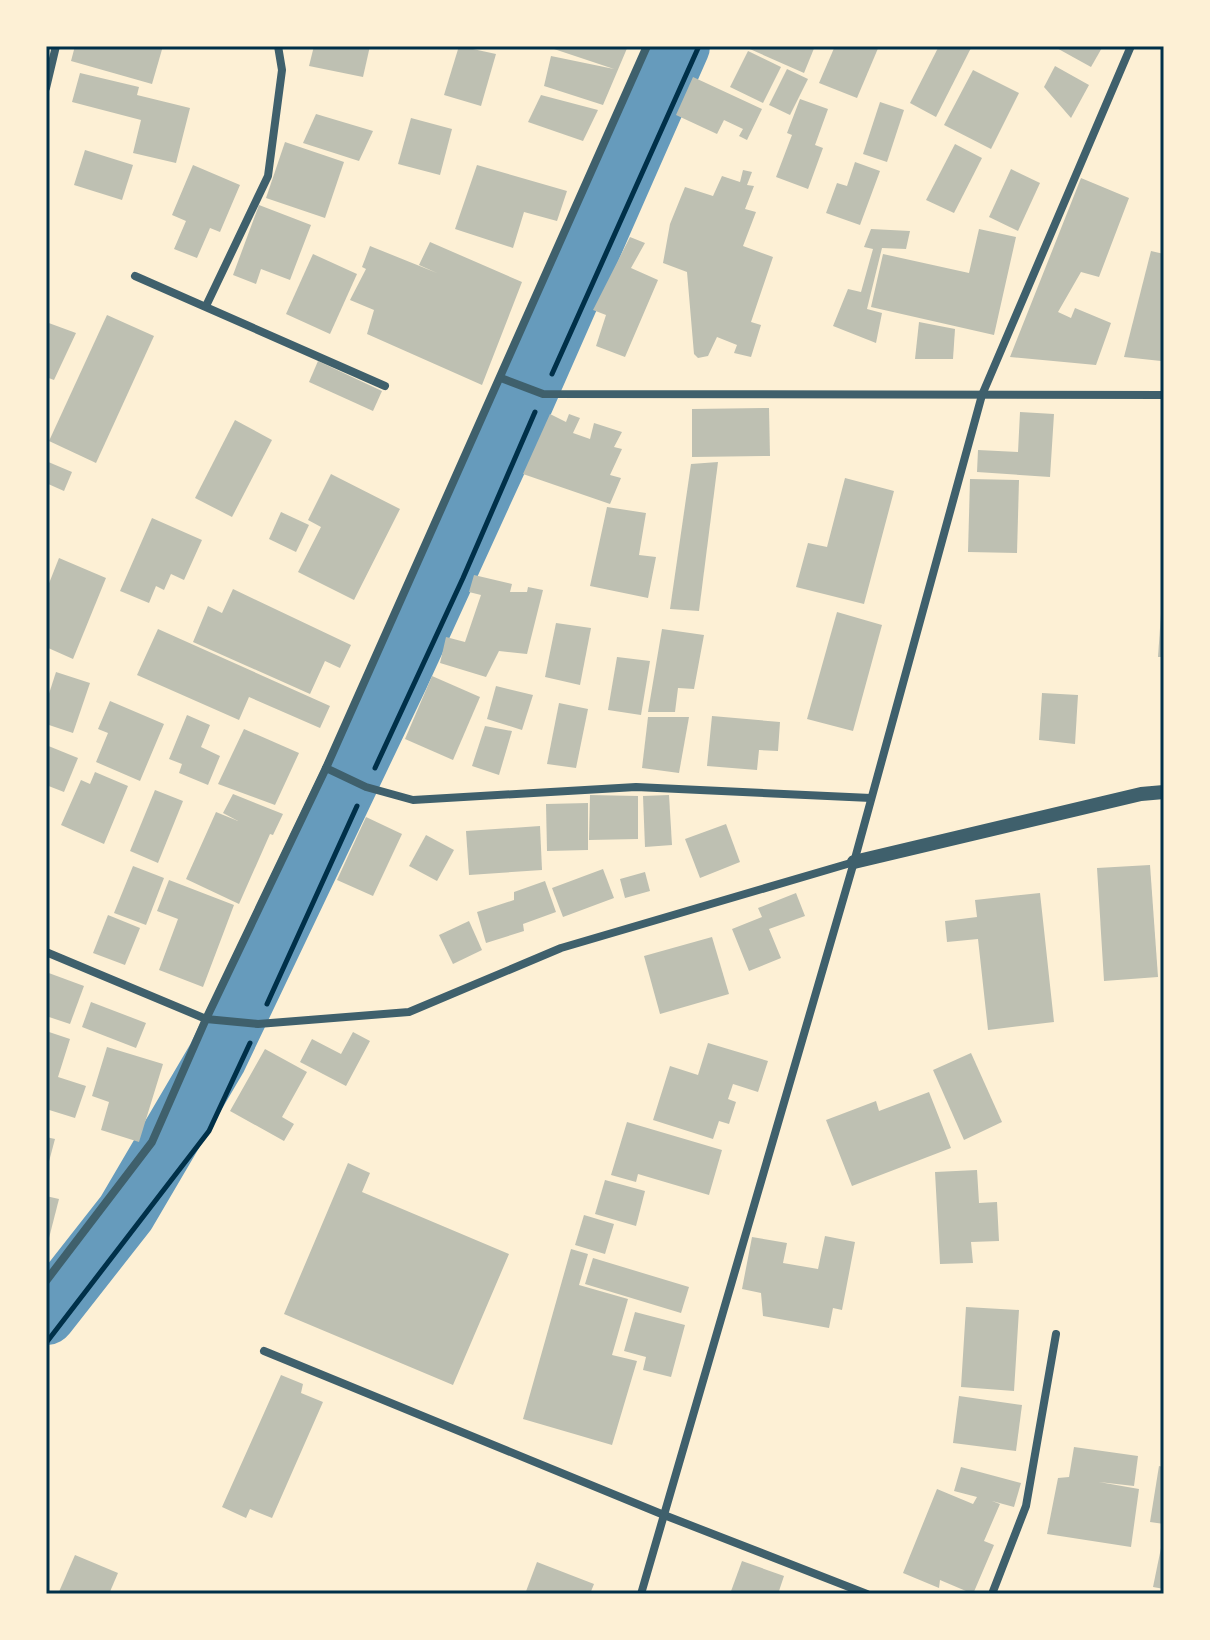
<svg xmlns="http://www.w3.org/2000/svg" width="1210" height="1640" viewBox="0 0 1210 1640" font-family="Arial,sans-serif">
<rect width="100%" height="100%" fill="#fdf0d5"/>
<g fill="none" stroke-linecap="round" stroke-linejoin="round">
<!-- river -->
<path stroke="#669bbc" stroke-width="60" d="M46 1315 126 1213 217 1058 399 676 505 444 680 46"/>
</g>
<!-- building -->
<g fill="#bec0b2">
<path d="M75 46H163L152 84 71 61Z"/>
<path d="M314 46H370L363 77 309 66Z"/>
<path d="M459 46 496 54 481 106 444 95Z"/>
<path d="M545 46H628L603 105 544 86 551 56 614 69Z"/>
<path d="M743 46H815L804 73Z"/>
<path d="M835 46H879L857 98 819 83Z"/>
<path d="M939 46H972L936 117 910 103Z"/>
<path d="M1053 46H1103L1091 67Z"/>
<path d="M748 51 781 67 763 103 730 87Z"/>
<path d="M1055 66 1089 85 1071 118 1044 87Z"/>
<path d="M787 69 808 79 790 115 769 105Z"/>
<path d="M973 70 1019 93 991 149 944 125Z"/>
<path d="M80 73 139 87 137 95 190 108 176 163 133 153 141 120 72 102Z"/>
<path d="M693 77 762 109 747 140 739 136 743 129 724 120 717 134 676 115Z"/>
<path d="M541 95 598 110 583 141 528 122Z"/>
<path d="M800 99 828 109 815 145 823 148 808 189 776 177 792 135 787 133Z"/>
<path d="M880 102 904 110 887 162 863 154Z"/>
<path d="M316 114 373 131 359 161 303 143Z"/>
<path d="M411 118 452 129 440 175 398 164Z"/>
<path d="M285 142 344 162 325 218 266 198Z"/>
<path d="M955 144 982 158 954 213 926 200Z"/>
<path d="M85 150 133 165 122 200 74 185Z"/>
<path d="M855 162 880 171 860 225 826 213 837 183 847 186Z"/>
<path d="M193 165 240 185 220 232 210 228 197 258 174 249 186 221 172 215Z"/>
<path d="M477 165 567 191 557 221 524 212 513 248 455 229Z"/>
<path d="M1011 169 1040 183 1018 231 989 217Z"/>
<path d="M743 170 752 172 747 185 754 186 745 209 756 212 743 246 773 257 751 322 761 325 751 357 734 353 737 345 717 337 708 356 698 358 694 354 687 272 663 263 670 224 685 187 713 196 722 176 740 182Z"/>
<path d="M1081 178 1129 198 1099 277 1081 272 1058 312 1071 318 1075 308 1111 323 1096 365 1010 357Z"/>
<path d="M259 205 311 225 290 280 261 269 256 284 233 275Z"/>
<path d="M871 229 910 231 906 249 882 248 867 309 882 313 876 343 833 326 848 289 861 292 873 249 864 247Z"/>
<path d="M979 229 1016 237 994 335 871 307 883 254 969 273Z"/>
<path d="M630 237 645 243 631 268 658 280 625 357 596 346 606 315 593 310Z"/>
<path d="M430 242 522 282 482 385 367 334 374 310 350 300 366 269 362 267 370 246 437 273 419 265Z"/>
<path d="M1151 251 1164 254V341L1161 361 1124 357Z"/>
<path d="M313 254 357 274 330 334 286 314Z"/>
<path d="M107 315 154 336 96 463 49 441Z"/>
<path d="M46 322 76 333 54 380 46 377Z"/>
<path d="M919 322 955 329 953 359H915Z"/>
<path d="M318 361 382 391 373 411 309 382Z"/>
<path d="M769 408 770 456 692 457V409Z"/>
<path d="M1020 412 1054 414 1050 477 977 472 978 450 1018 452Z"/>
<path d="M550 414 566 422 569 414 580 418 573 433 590 439 594 423 622 432 614 447 622 449 610 475 621 478 610 504 523 474Z"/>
<path d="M235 420 272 440 232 517 195 498Z"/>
<path d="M46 461 72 472 64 491 46 483Z"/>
<path d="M718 462 699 611 670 609 691 464Z"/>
<path d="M331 474 400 509 354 600 298 572 321 527 308 520Z"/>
<path d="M845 478 894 491 864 604 796 587 808 543 827 547Z"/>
<path d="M970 479 1019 480 1017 553 968 552Z"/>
<path d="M607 507 646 513 639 555 656 557 648 598 590 586Z"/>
<path d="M281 512 309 525 296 552 269 539Z"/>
<path d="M152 518 202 540 184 580 171 574 164 590 156 586 149 603 120 591Z"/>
<path d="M59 558 106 578 73 659 46 647V591Z"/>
<path d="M474 575 512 584 510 592H527L528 587 543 590 527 654 499 651 486 677 440 663 446 637 465 642 481 595 469 592Z"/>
<path d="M233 589 351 645 340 668 325 661 310 694 193 642 208 606 222 613Z"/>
<path d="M1162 600H1164V657H1158Z"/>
<path d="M837 612 882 625 853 731 807 719Z"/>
<path d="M556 623 591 628 580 685 545 677Z"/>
<path d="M158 629 330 706 320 728 249 697 239 720 137 675Z"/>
<path d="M662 629 704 635 694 689 678 688 675 712H648Z"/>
<path d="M617 657 650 661 641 715 608 710Z"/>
<path d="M56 672 90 683 73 733 46 724V703Z"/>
<path d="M432 676 480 697 453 760 405 739Z"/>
<path d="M496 686 533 695 522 730 487 719Z"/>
<path d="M1042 693 1078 695 1075 744 1039 740Z"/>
<path d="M110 701 164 724 140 781 96 762 108 733 98 729Z"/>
<path d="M559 703 588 709 576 768 547 764Z"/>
<path d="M187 715 210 725 201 747 220 756 208 785 179 773 182 764 169 759Z"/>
<path d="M712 716 780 722 778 751 759 750 757 770 707 766Z"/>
<path d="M648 717H689L679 773 642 768Z"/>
<path d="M485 726 512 731 499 775 472 766Z"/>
<path d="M244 729 299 753 275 805 218 784Z"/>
<path d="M46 745 78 758 64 792 46 785Z"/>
<path d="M95 772 128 786 104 844 61 825 81 780 90 784Z"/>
<path d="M155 790 183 801 158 863 130 851Z"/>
<path d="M233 794 283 814 273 835 270 834 239 904 186 879 216 812 238 821 223 813Z"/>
<path d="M590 795 638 796V839L589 840Z"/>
<path d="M669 795 672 845 645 847 643 796Z"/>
<path d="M588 803V850L547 851 546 804Z"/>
<path d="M366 817 402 834 373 896 337 880Z"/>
<path d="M726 824 740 862 700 878 685 839Z"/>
<path d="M540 826 542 870 469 875 466 831Z"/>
<path d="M426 835 454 850 437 881 409 866Z"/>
<path d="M1150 865 1158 977 1104 981 1097 868Z"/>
<path d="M133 866 164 878 146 925 114 913Z"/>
<path d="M603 869 614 898 563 917 552 888Z"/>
<path d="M645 872 650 891 625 898 620 879Z"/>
<path d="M169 880 234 905 203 987 159 970 178 919 157 911Z"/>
<path d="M545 881 556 912 523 924 524 931 486 943 477 912 514 900V892Z"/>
<path d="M796 893 805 916 769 929 781 958 749 971 732 929 762 917 758 908Z"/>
<path d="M1040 893 1054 1022 988 1030 978 939 947 942 945 921 977 917 975 900Z"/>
<path d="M108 915 140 928 125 965 93 953Z"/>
<path d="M469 921 482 950 453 964 439 935Z"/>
<path d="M712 937 729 994 660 1014 644 956Z"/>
<path d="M46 972 84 986 70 1024 46 1016Z"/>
<path d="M91 1002 146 1023 136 1048 82 1027Z"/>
<path d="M46 1031 70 1039 58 1077 86 1086 75 1118 46 1109Z"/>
<path d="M353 1032 370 1041 346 1086 300 1062 312 1039 341 1054Z"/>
<path d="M708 1043 768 1061 758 1092 733 1084 728 1099 736 1102 729 1124 719 1121 713 1139 653 1120 670 1066 698 1075Z"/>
<path d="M107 1047 163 1064 139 1142 101 1130 109 1102 92 1096Z"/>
<path d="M265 1049 307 1072 282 1117 294 1124 284 1141 230 1111Z"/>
<path d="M971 1053 1002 1122 964 1140 933 1070Z"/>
<path d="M929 1092 951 1148 852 1186 826 1120 876 1101 879 1111Z"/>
<path d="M627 1122 722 1150 709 1195 638 1174 636 1182 611 1175Z"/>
<path d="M46 1137 55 1139 47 1169H46Z"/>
<path d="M348 1163 370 1173 362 1192 509 1254 453 1385 284 1314Z"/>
<path d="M977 1170 979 1203 997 1202 999 1241 971 1242 973 1263 940 1264 935 1172Z"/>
<path d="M605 1180 645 1191 636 1226 595 1214Z"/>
<path d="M46 1196 59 1199 49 1238 46 1237Z"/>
<path d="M584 1215 614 1224 605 1254 575 1245Z"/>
<path d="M825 1236 855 1242 842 1310 833 1308 829 1328 763 1316 761 1293 742 1289 752 1237 787 1243 783 1263 818 1269Z"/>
<path d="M571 1249 588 1254 579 1285 628 1299 612 1355 637 1361 612 1445 523 1419Z"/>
<path d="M593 1258 689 1287 681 1313 585 1284Z"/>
<path d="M966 1307 1019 1310 1014 1391 961 1387Z"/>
<path d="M635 1312 685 1325 671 1377 643 1370 646 1357 624 1351Z"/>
<path d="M281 1375 303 1384 301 1393 323 1402 272 1518 250 1509 246 1518 222 1507Z"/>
<path d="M959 1396 1022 1405 1016 1451 953 1443Z"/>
<path d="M1074 1447 1138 1456 1134 1486 1099 1482 1139 1489 1131 1547 1047 1534 1058 1478 1069 1477Z"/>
<path d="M1159 1466 1164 1467V1524L1150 1522Z"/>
<path d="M961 1467 1021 1483 1014 1507 992 1501 1000 1504 984 1541 994 1545 973 1594 940 1580 939 1588 903 1573 937 1489 973 1504 977 1497 954 1491Z"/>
<path d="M1161 1548 1164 1549V1589L1153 1587Z"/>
<path d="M75 1555 118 1573 109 1594H58Z"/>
<path d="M742 1561 784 1576 778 1594H730Z"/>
<path d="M537 1562 594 1584 590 1594H525Z"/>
</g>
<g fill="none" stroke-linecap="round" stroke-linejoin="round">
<!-- path -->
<g stroke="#003049" stroke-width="5">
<path d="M552 374 699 46"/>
<path d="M375 768 463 578 535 412"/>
<path d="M267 1004 357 806"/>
<path d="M46 1343 209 1131 250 1043"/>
</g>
<!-- minor -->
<g stroke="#3f606c" stroke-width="8">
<path d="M46 88 56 46"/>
<path d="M135 276 385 386"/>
<path d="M206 306 268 176 282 70 278 46"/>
<path d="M501 378 543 394 1164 395"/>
<path d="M326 768 366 787 413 800 636 787 871 798"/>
<path d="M46 952 206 1019 258 1024 409 1012 561 948 854 862"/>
<path d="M46 1281 152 1142 206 1019 326 768 647 46"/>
<path d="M264 1351 664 1515 867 1594"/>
<path d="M641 1594 854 862 982 395 1131 46"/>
<path d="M992 1594 1026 1506 1056 1334"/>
</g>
<!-- tertiary -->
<path stroke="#3f606c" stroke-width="14" d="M854 862 1141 794 1164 792"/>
</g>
<!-- border -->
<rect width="1210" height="1640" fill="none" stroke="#fdf0d5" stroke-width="96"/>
<rect x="48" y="48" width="1114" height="1544" fill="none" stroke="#003049" stroke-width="3"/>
</svg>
